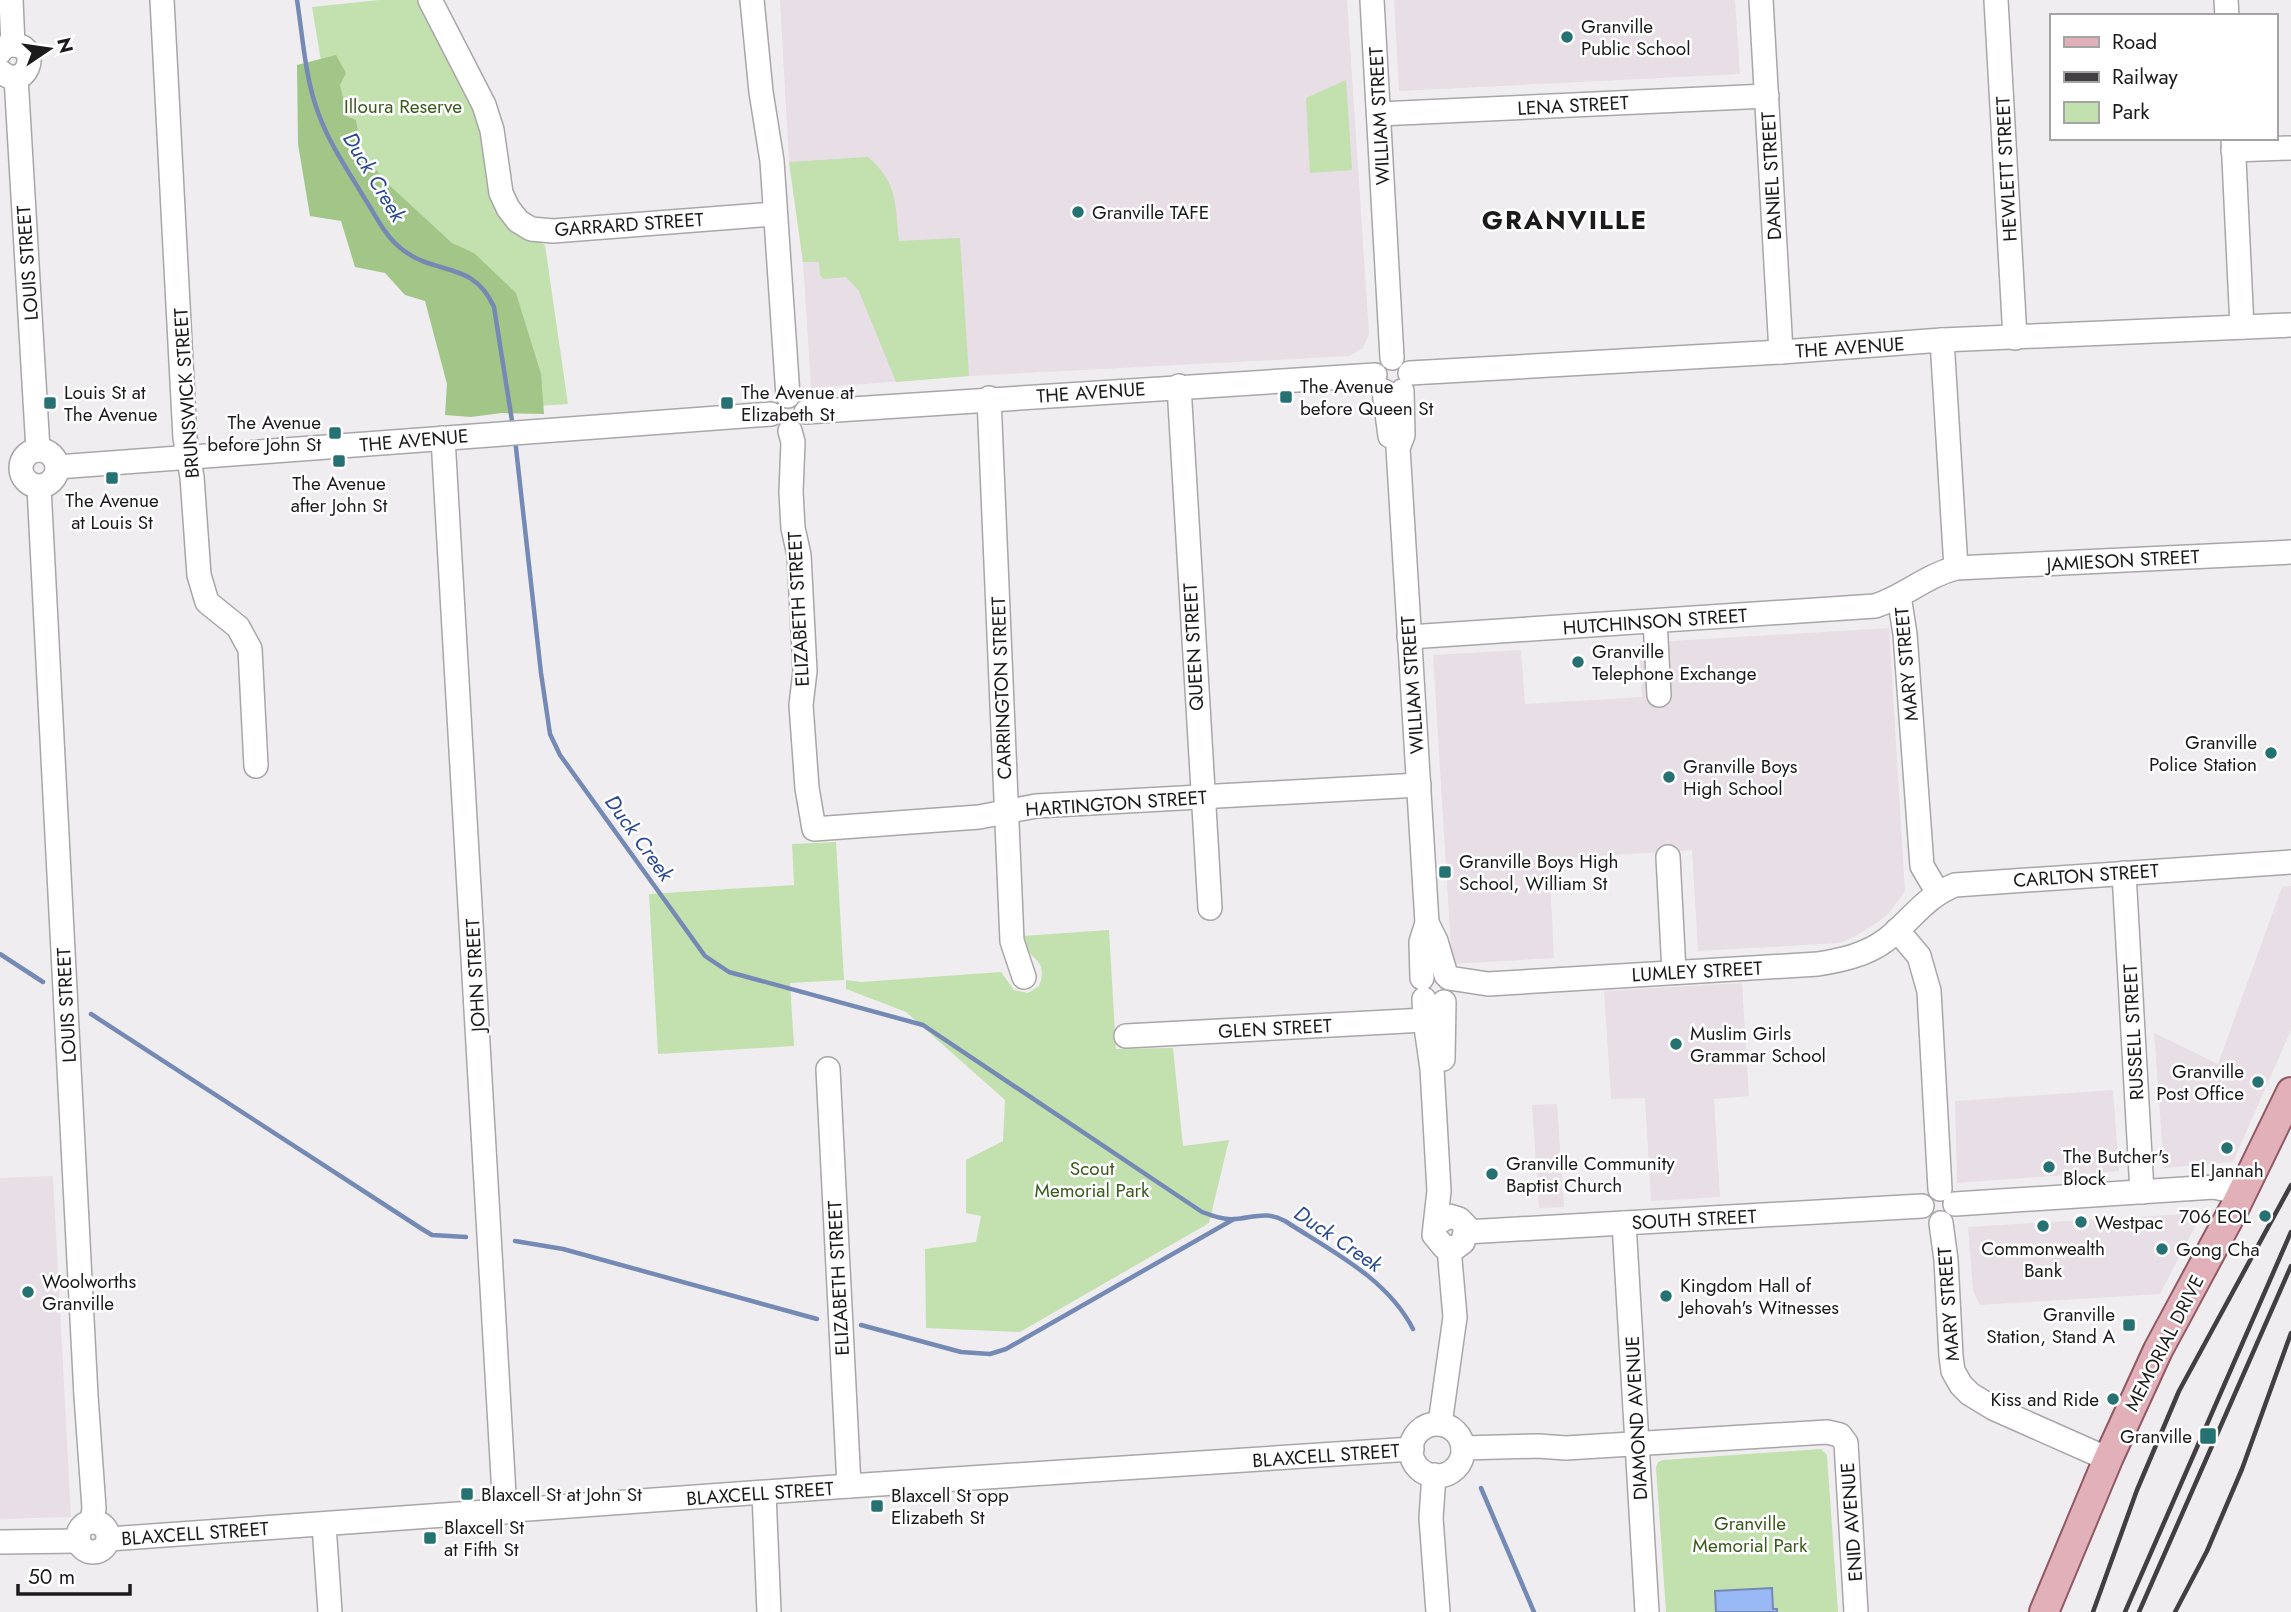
<svg xmlns="http://www.w3.org/2000/svg" width="2291" height="1612" viewBox="0 0 2291 1612" font-family="Jost,sans-serif">
<rect width="100%" height="100%" fill="#f0edf0"/>
<!-- built -->
<g fill="#e7dee6">
<path d="M780 0H1347L1369 334 1363 348 1349 356 969 376 811 388 803 262 789 162Z"/>
<path d="M1394 0H1735L1740 74 1399 91Z"/>
<path d="M1889 628 1905 891 1889 913 1878 922 1854 937 1840 943 1698 951 1692 850 1549 859 1554 958 1452 964 1433 655 1521 650 1525 704 1642 697 1639 643Z"/>
<path d="M2291 886V1030L2233 1162 2164 1168 2154 1033 2218 1064 2282 887Z"/>
<path d="M1742 983 1749 1096 1714 1099 1720 1197 1651 1201 1645 1098 1611 1099 1604 991Z"/>
<path d="M2113 1090 2119 1171 1957 1183 1955 1101Z"/>
<path d="M1557 1104 1564 1207 1539 1208 1532 1105Z"/>
<path d="M53 1176 71 1517 0 1519V1178Z"/>
<path d="M2202 1213 2160 1294 1980 1305 1973 1291 1968 1227Z"/>
</g>
<!-- green -->
<g fill="#c3e0af">
<path d="M379 0H427L467 84 517 228 545 245 568 404 520 407 381 200 325 85 312 7Z"/>
<path d="M1346 80 1352 170 1310 173 1306 98Z"/>
<path d="M868 157C898 183 895 204 899 241L960 238 969 376 896 382 859 291 846 277 823 279 820 275 819 262H803L789 162Z"/>
<path d="M836 842 844 980 790 983 794 1046 658 1054 649 894 794 885 792 844Z"/>
<path d="M1109 930 1116 1049 1173 1048 1183 1146 1229 1140 1209 1223 1020 1332 926 1328 925 1249 976 1242 981 1216 966 1213V1160L1003 1141 1005 1100 906 1012 846 989V980L861 982 1001 972 1014 990 1028 993 1039 986C1050 956 1026 962 1022 936Z"/>
<path d="M1821 1449 1827 1455 1838 1612H1666L1656 1467 1658 1462 1663 1460Z"/>
</g>
<!-- forest -->
<path fill="#a2c687" d="M336 55 346 73 340 85 348 117 356 120 362 153 388 184 452 243 474 253 516 293 541 374 544 414 502 413 471 417 445 415 447 384 425 301 405 295 385 273 355 267 341 221 310 216 298 144 297 65Z"/>
<!-- water -->
<path fill="#99b9f6" stroke="#748ab5" stroke-width="2" d="M1772 1588 1773 1609H1777V1612H1716L1715 1591Z"/>
<g fill="none" stroke-linecap="round" stroke-linejoin="round">
<!-- stream -->
<g stroke="#748ab5" stroke-width="4.5">
<path d="M297 0C303 38 305 79 319 115 330 145 349 172 365 199 376 216 386 238 403 250 436 276 473 260 494 307L513 427"/>
<path d="M515 439 541 673 550 734 560 755 705 956 729 972 923 1025 1202 1212C1213 1216 1224 1220 1235 1219 1255 1217 1267 1211 1285 1221 1331 1251 1387 1278 1413 1329"/>
<path d="M0 954 43 982"/>
<path d="M91 1014 422 1229 432 1235 466 1237"/>
<path d="M515 1241 563 1249 817 1319"/>
<path d="M861 1325 961 1352 990 1354 1006 1349 1234 1219"/>
<path d="M1481 1488 1534 1612"/>
</g>
<!-- minor casing -->
<g stroke="#a9a6a9" stroke-width="26">
<g id="minor">
<path d="M11 0 13 45"/>
<path d="M162 0 185 438 192 477 199 575 207 602 238 627 250 649 256 766"/>
<path d="M430 0 484 105 492 130 501 193 508 208 518 221 531 229 553 231 774 214"/>
<path d="M752 0 761 92 772 161 788 396"/>
<path d="M1372 0 1392 358"/>
<path d="M1761 0 1781 352"/>
<path d="M1996 0 2015 338"/>
<path d="M2226 0 2227 16"/>
<path d="M0 52C4 47 8 44 15 45 42 48 26 94 0 71"/>
<path d="M16 77 38 450"/>
<path d="M1379 114 1767 96"/>
<path d="M2233 138 2242 327"/>
<path d="M2233 150 2291 148"/>
<path d="M1942 340 1956 568"/>
<path d="M1410 373 1781 352 1942 340 2291 325"/>
<path d="M1179 386 1210 908"/>
<path d="M1384 391 1390 436"/>
<path d="M1402 391 1403 435 1398 448 1427 923 1421 942 1422 978"/>
<path d="M989 398 1012 941 1024 977"/>
<path d="M806 412 1375 375"/>
<path d="M790 431 793 442 791 492 793 528 799 555 805 671 801 705 807 788 814 829 979 817 1036 806 1419 785"/>
<path d="M443 438 505 1512"/>
<circle cx="39" cy="468" r="18"/>
<path d="M57 467 771 414"/>
<path d="M39 487 86 1396 94 1508 92 1522"/>
<path d="M1899 596 1905 634 1922 866 1938 893"/>
<path d="M1655 621 1659 695"/>
<path d="M1409 637 1875 606C1904 597 1925 576 1956 568L2291 552"/>
<path d="M1668 857 1674 972"/>
<path d="M2124 873 2142 1192"/>
<path d="M1427 923 1436 941 1446 975"/>
<path d="M1897 930 1919 956 1929 991 1940 1189"/>
<path d="M1449 978 1488 984 1818 964C1842 960 1866 955 1886 940 1910 922 1924 897 1955 885L2291 862"/>
<path d="M1424 999 1425 1020 1432 1069 1439 1191 1434 1235 1444 1247 1455 1248 1463 1242 1466 1226 1459 1219 1449 1216 1436 1224"/>
<path d="M1126 1036 1425 1020"/>
<path d="M1443 1059 1444 1002"/>
<path d="M828 1069 849 1486"/>
<path d="M1955 1204 2214 1187 2242 1193"/>
<path d="M1624 1223 1647 1612"/>
<path d="M1941 1223 1946 1260 1951 1356 1953 1371 1961 1385 1970 1394 1993 1408 2108 1459"/>
<path d="M1466 1232 1922 1206"/>
<path d="M1440 1424 1455 1317 1449 1248"/>
<circle cx="1437" cy="1450" r="26"/>
<path d="M1463 1448 1538 1446 1566 1448 1827 1432 1840 1435 1846 1443 1856 1612"/>
<path d="M1434 1475 1431 1518 1438 1612"/>
<path d="M764 1493 769 1612"/>
<circle cx="93" cy="1537" r="15"/>
<path d="M324 1525 330 1612"/>
<path d="M109 1539 849 1486 1412 1449"/>
<path d="M0 1542 79 1541"/>
</g>
</g>
<!-- major casing -->
<g stroke="#905963" stroke-width="32">
<path id="major" d="M2044 1612 2108 1459 2158 1350 2235 1207 2291 1092"/>
</g>
<!-- minor -->
<use href="#minor" stroke="#fff" stroke-width="23"/>
<!-- major -->
<use href="#major" stroke="#e2b0b8" stroke-width="28"/>
<!-- rail -->
<g stroke="#413f41" stroke-width="4.5">
<path d="M2093 1612 2137 1490 2179 1391 2291 1185"/>
<path d="M2125 1612 2291 1232"/>
<path d="M2139 1612 2291 1266"/>
<path d="M2175 1612 2207 1551 2242 1469 2291 1333"/>
</g>
</g>
<!-- markers -->
<g fill="#267171" stroke="#fff" stroke-width="2.5">
<circle cx="1567" cy="37" r="7"/>
<circle cx="1078" cy="212" r="7"/>
<rect x="1279" y="390" width="14" height="14" rx="3.5"/>
<rect x="43" y="396" width="14" height="14" rx="3.5"/>
<rect x="720" y="396" width="14" height="14" rx="3.5"/>
<rect x="328" y="426" width="14" height="14" rx="3.5"/>
<rect x="332" y="454" width="14" height="14" rx="3.5"/>
<rect x="105" y="471" width="14" height="14" rx="3.5"/>
<circle cx="1578" cy="662" r="7"/>
<circle cx="2271" cy="753" r="7"/>
<circle cx="1669" cy="777" r="7"/>
<rect x="1438" y="865" width="14" height="14" rx="3.5"/>
<circle cx="1676" cy="1044" r="7"/>
<circle cx="2258" cy="1082" r="7"/>
<circle cx="2227" cy="1148" r="7"/>
<circle cx="2049" cy="1167" r="7"/>
<circle cx="1492" cy="1174" r="7"/>
<circle cx="2265" cy="1216" r="7"/>
<circle cx="2081" cy="1222" r="7"/>
<circle cx="2043" cy="1226" r="7"/>
<circle cx="2162" cy="1249" r="7"/>
<circle cx="28" cy="1292" r="7"/>
<circle cx="1666" cy="1296" r="7"/>
<rect x="2122" y="1318" width="14" height="14" rx="3.5"/>
<circle cx="2113" cy="1399" r="7"/>
<rect x="2199" y="1427" width="18" height="18" rx="3.5"/>
<rect x="460" y="1487" width="14" height="14" rx="3.5"/>
<rect x="870" y="1499" width="14" height="14" rx="3.5"/>
<rect x="423" y="1531" width="14" height="14" rx="3.5"/>
</g>
<g text-anchor="middle" stroke-width="5" stroke-linejoin="round" paint-order="stroke">
<!-- poi labels -->
<g font-size="19" fill="#1c1b1c" stroke="#fff" text-anchor="start">
<text x="1581" y="33">Granville<tspan x="1581" dy="22">Public School</tspan></text>
<text x="1092" y="219">Granville TAFE</text>
<text x="1300" y="393">The Avenue<tspan x="1300" dy="22">before Queen St</tspan></text>
<text x="64" y="399">Louis St at<tspan x="64" dy="22">The Avenue</tspan></text>
<text x="741" y="399">The Avenue at<tspan x="741" dy="22">Elizabeth St</tspan></text>
<text x="321" y="429" text-anchor="end">The Avenue<tspan x="321" dy="22">before John St</tspan></text>
<text x="339" y="490" text-anchor="middle">The Avenue<tspan x="339" dy="22">after John St</tspan></text>
<text x="112" y="507" text-anchor="middle">The Avenue<tspan x="112" dy="22">at Louis St</tspan></text>
<text x="1592" y="658">Granville<tspan x="1592" dy="22">Telephone Exchange</tspan></text>
<text x="2257" y="749" text-anchor="end">Granville<tspan x="2257" dy="22">Police Station</tspan></text>
<text x="1683" y="773">Granville Boys<tspan x="1683" dy="22">High School</tspan></text>
<text x="1459" y="868">Granville Boys High<tspan x="1459" dy="22">School, William St</tspan></text>
<text x="1690" y="1040">Muslim Girls<tspan x="1690" dy="22">Grammar School</tspan></text>
<text x="2244" y="1078" text-anchor="end">Granville<tspan x="2244" dy="22">Post Office</tspan></text>
<text x="2063" y="1163">The Butcher's<tspan x="2063" dy="22">Block</tspan></text>
<text x="1506" y="1170">Granville Community<tspan x="1506" dy="22">Baptist Church</tspan></text>
<text x="2227" y="1177" text-anchor="middle">El Jannah</text>
<text x="2251" y="1223" text-anchor="end">706 EOL</text>
<text x="2095" y="1229">Westpac</text>
<text x="2043" y="1255" text-anchor="middle">Commonwealth<tspan x="2043" dy="22">Bank</tspan></text>
<text x="2176" y="1256">Gong Cha</text>
<text x="42" y="1288">Woolworths<tspan x="42" dy="22">Granville</tspan></text>
<text x="1680" y="1292">Kingdom Hall of<tspan x="1680" dy="22">Jehovah's Witnesses</tspan></text>
<text x="2115" y="1321" text-anchor="end">Granville<tspan x="2115" dy="22">Station, Stand A</tspan></text>
<text x="2099" y="1406" text-anchor="end">Kiss and Ride</text>
<text x="2192" y="1443" text-anchor="end">Granville</text>
<text x="481" y="1501">Blaxcell St at John St</text>
<text x="891" y="1502">Blaxcell St opp<tspan x="891" dy="22">Elizabeth St</tspan></text>
<text x="444" y="1534">Blaxcell St<tspan x="444" dy="22">at Fifth St</tspan></text>
</g>
<!-- street labels -->
<g font-size="19" fill="#1c1b1c" stroke="#fff">
<text transform="translate(1573 105) rotate(-3)" y="7">LENA STREET</text>
<text transform="translate(1379 116) rotate(-93)" y="7">WILLIAM STREET</text>
<text transform="translate(2006 169) rotate(-93)" y="7">HEWLETT STREET</text>
<text transform="translate(1771 176) rotate(-93)" y="7">DANIEL STREET</text>
<text transform="translate(629 224) rotate(-4)" y="7">GARRARD STREET</text>
<text transform="translate(27 263) rotate(-94)" y="7">LOUIS STREET</text>
<text transform="translate(1850 347) rotate(-4)" y="7">THE AVENUE</text>
<text transform="translate(1091 392) rotate(-4)" y="7">THE AVENUE</text>
<text transform="translate(186 393) rotate(-94)" y="7">BRUNSWICK STREET</text>
<text transform="translate(414 440) rotate(-5)" y="7">THE AVENUE</text>
<text transform="translate(2123 560) rotate(-3)" y="7">JAMIESON STREET</text>
<text transform="translate(798 609) rotate(-93)" y="7">ELIZABETH STREET</text>
<text transform="translate(1655 621) rotate(-4)" y="7">HUTCHINSON STREET</text>
<text transform="translate(1193 647) rotate(-93)" y="7">QUEEN STREET</text>
<text transform="translate(1906 664) rotate(-95)" y="7">MARY STREET</text>
<text transform="translate(1412 685) rotate(-94)" y="7">WILLIAM STREET</text>
<text transform="translate(1001 688) rotate(-92)" y="7">CARRINGTON STREET</text>
<text transform="translate(1116 803) rotate(-4)" y="7">HARTINGTON STREET</text>
<text transform="translate(2086 875) rotate(-4)" y="7">CARLTON STREET</text>
<text transform="translate(1697 971) rotate(-3)" y="7">LUMLEY STREET</text>
<text transform="translate(475 975) rotate(-93)" y="7">JOHN STREET</text>
<text transform="translate(66 1005) rotate(-93)" y="7">LOUIS STREET</text>
<text transform="translate(1275 1028) rotate(-3)" y="7">GLEN STREET</text>
<text transform="translate(2133 1032) rotate(-93)" y="7">RUSSELL STREET</text>
<text transform="translate(1694 1219) rotate(-3)" y="7">SOUTH STREET</text>
<text transform="translate(838 1278) rotate(-93)" y="7">ELIZABETH STREET</text>
<text transform="translate(1948 1304) rotate(-94)" y="7">MARY STREET</text>
<text transform="translate(2164 1343) rotate(-63)" y="7">MEMORIAL DRIVE</text>
<text transform="translate(1636 1418) rotate(-93)" y="7">DIAMOND AVENUE</text>
<text transform="translate(1326 1455) rotate(-4)" y="7">BLAXCELL STREET</text>
<text transform="translate(760 1493) rotate(-4)" y="7">BLAXCELL STREET</text>
<text transform="translate(1851 1522) rotate(-94)" y="7">ENID AVENUE</text>
<text transform="translate(195 1533) rotate(-4)" y="7">BLAXCELL STREET</text>
</g>
<!-- park labels -->
<g font-size="19" fill="#395a1a" stroke="#fff">
<text x="403" y="113">Illoura Reserve</text>
<text x="1092" y="1175">Scout<tspan x="1092" dy="22">Memorial Park</tspan></text>
<text x="1750" y="1530">Granville<tspan x="1750" dy="22">Memorial Park</tspan></text>
</g>
<!-- water labels -->
<g font-size="21" font-style="italic" fill="#2a4b93" stroke="#fff">
<text transform="translate(374 177) rotate(59)" y="7">Duck Creek</text>
<text transform="translate(639 838) rotate(54)" y="7">Duck Creek</text>
<text transform="translate(1338 1239) rotate(34)" y="7">Duck Creek</text>
</g>
<!-- district labels -->
<g font-size="26" font-weight="bold" letter-spacing="2" fill="#1c1b1c" stroke="#fff">
<text x="1565" y="229">GRANVILLE</text>
</g>
</g>
<!-- legend -->
<rect x="2050" y="14" width="228" height="126" fill="#ffffff" stroke="#a4a4a4" stroke-width="2"/>
<rect x="2064" y="37" width="35" height="10" fill="#e2b0b8" stroke="#a4a4a4" stroke-width="2"/>
<text x="2112" y="49" font-size="21" fill="#1c1b1c">Road</text>
<rect x="2064" y="72" width="35" height="10" fill="#413f41" stroke="#a4a4a4" stroke-width="2"/>
<text x="2112" y="84" font-size="21" fill="#1c1b1c">Railway</text>
<rect x="2064" y="102" width="35" height="21" fill="#c3e0af" stroke="#a4a4a4" stroke-width="2"/>
<text x="2112" y="119" font-size="21" fill="#1c1b1c">Park</text>
<!-- north arrow -->
<g transform="translate(49 49) rotate(77)" stroke="#ffffff" stroke-width="5" paint-order="stroke">
<path d="M0-5L12 26L0 18L-12 26Z" fill="#1c1b1c"/>
<text y="-10" font-size="19" font-weight="bold" text-anchor="middle" fill="#1c1b1c">N</text>
</g>
<!-- scale -->
<path d="M18 1584v10h112v-10" fill="none" stroke="#1c1b1c" stroke-width="3.5"/>
<text x="28" y="1584" font-size="21" fill="#1c1b1c" stroke="#ffffff" stroke-width="5" paint-order="stroke">50 m</text>
</svg>
